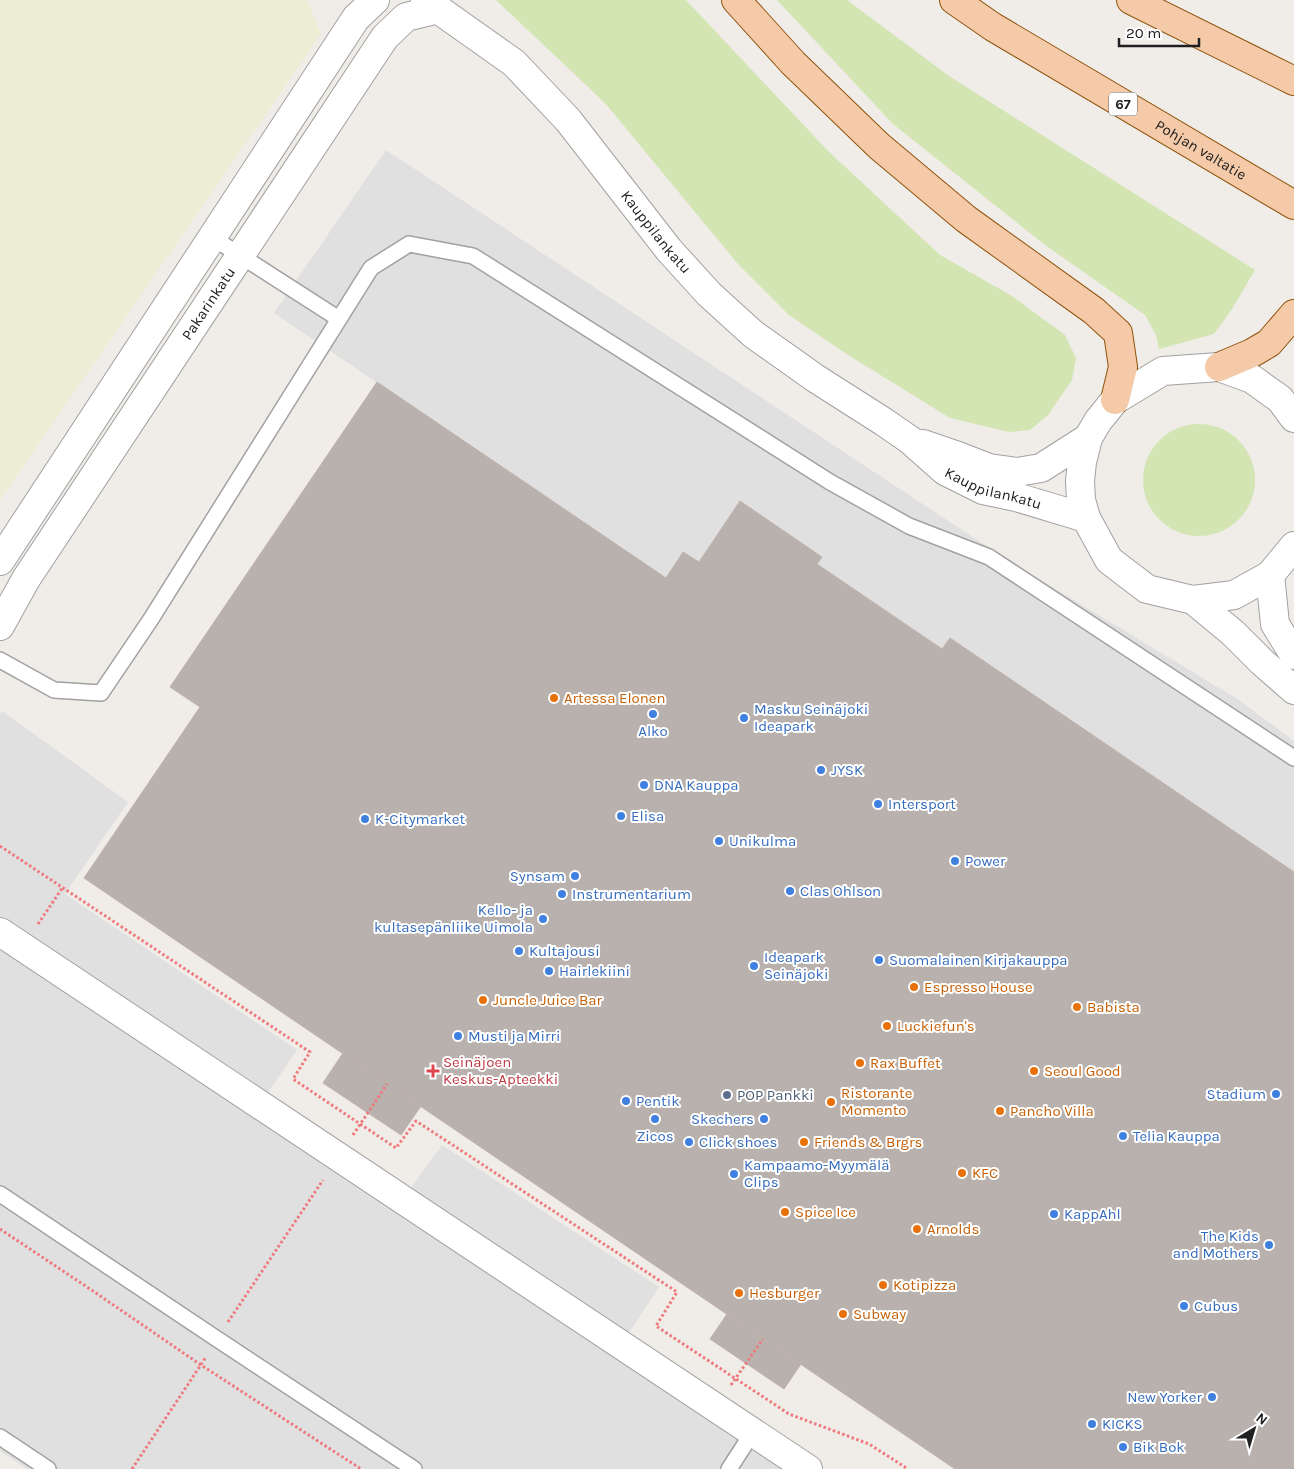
<svg xmlns="http://www.w3.org/2000/svg" width="1294" height="1469" viewBox="0 0 1294 1469" font-family="Karla,sans-serif">
<rect width="100%" height="100%" fill="#f0ece8"/>
<!-- farmland -->
<path fill="#edecd5" d="M0 0H307L321 34 0 500Z"/>
<!-- grass -->
<g fill="#d2e5b2">
<path d="M496 0H686L828 151 940 255 1012 296 1065 335 1076 358 1072 380 1048 415 1030 430 1009 432 950 418 845 353 789 315 738 264 605 103Z"/>
<path d="M777 0H847L949 76 1255 270 1232 309 1214 334 1159 349 1156 335 1145 315 1045 245 893 124Z"/>
<circle cx="1199" cy="480" r="56"/>
</g>
<!-- parking -->
<g fill="#e0e0e0">
<path d="M386 150 1006 559 1239 700 1294 741V872L950 638 942 649 817 564 822 557 740 502 699 562 683 552 666 578 274 313Z"/>
<path d="M2 711 128 802 65 894 297 1050 268 1092 411 1188 442 1145 659 1287 615 1354 788 1469H27L0 1451V715Z"/>
</g>
<!-- building -->
<g fill="#b9b1ad" stroke="#c1b2ab">
<path d="M377 382 666 578 683 552 699 562 740 501 822 557 817 564 942 649 950 638 1294 872V1469H955L84 878 200 707 170 687Z"/>
<path d="M343 1053 421 1106 401 1135 323 1083Z"/>
<path d="M727 1314 801 1364 784 1389 710 1339Z"/>
</g>
<g fill="none" stroke-linecap="round" stroke-linejoin="round">
<!-- service casing -->
<g stroke="#a1a1a1" stroke-width="18">
<g id="service">
<path d="M213 238 339 319"/>
<path d="M0 660 54 690 101 693 151 619 371 268 409 244 473 256 830 482 909 526 989 557 1294 758"/>
<path d="M0 1194 217 1339 414 1469"/>
<path d="M0 1437 48 1469"/>
<path d="M729 1469 753 1432"/>
</g>
</g>
<!-- minor casing -->
<g stroke="#a1a1a1" stroke-width="30">
<path id="minor" d="M0 932 808 1469"/>
</g>
<!-- tertiary casing -->
<g stroke="#a1a1a1" stroke-width="30">
<g id="tertiary">
<path id="s1" d="M425 0 514 63 568 120 669 250 709 294 753 334 815 378 884 422 910 440 945 471 983 490 1016 497 1086 518"/>
<path d="M1294 418 1280 399 1252 379 1219 367 1163 371 1115 400 1098 421 1088 438 1082 462 1080 481 1081 500 1086 518 1109 560 1147 589 1193 600 1234 595 1270 575 1294 546"/>
<path d="M923 444 958 456 989 468 1017 472 1041 468 1088 438"/>
<path d="M0 561 356 18 375 0"/>
<path d="M1270 575 1275 624 1294 655"/>
<path d="M1193 600 1233 633 1262 662 1294 690"/>
<path id="s2" d="M0 626 26 579 385 37 406 17 439 9"/>
</g>
</g>
<!-- primary casing -->
<g stroke="#90540d" stroke-width="30">
<g id="primary">
<path d="M736 0 793 63 879 146 966 219 1094 311 1118 333 1123 367 1115 400"/>
<path id="s3" d="M954 0 993 27 1294 205"/>
<path d="M1131 0 1294 81"/>
<path d="M1219 367 1252 353 1269 343 1294 314"/>
</g>
</g>
<!-- path -->
<g stroke="#ee7a7d" stroke-width="3" stroke-dasharray="2.5 2.5" stroke-linecap="butt">
<path d="M0 846 310 1052 293 1079 396 1148 416 1121 677 1292 656 1326 789 1414 869 1444 908 1469"/>
<path d="M38 924 63 887"/>
<path d="M353 1135 387 1084"/>
<path d="M0 1229 93 1291 201 1365 361 1469"/>
<path d="M228 1322 323 1180"/>
<path d="M731 1385 763 1339"/>
<path d="M132 1469 206 1357"/>
</g>
<!-- service -->
<use href="#service" stroke="#fff" stroke-width="15"/>
<!-- minor -->
<use href="#minor" stroke="#fff" stroke-width="28"/>
<!-- tertiary -->
<use href="#tertiary" stroke="#fff" stroke-width="28"/>
<!-- primary -->
<use href="#primary" stroke="#f4caa8" stroke-width="28"/>
</g>
<!-- markers -->
<g fill="#e8710a" stroke="#fff" stroke-width="2">
<circle cx="554" cy="698" r="5"/>
<circle cx="914" cy="987" r="5"/>
<circle cx="483" cy="1000" r="5"/>
<circle cx="1077" cy="1007" r="5"/>
<circle cx="887" cy="1026" r="5"/>
<circle cx="860" cy="1063" r="5"/>
<circle cx="1034" cy="1071" r="5"/>
<circle cx="831" cy="1102" r="5"/>
<circle cx="1000" cy="1111" r="5"/>
<circle cx="804" cy="1142" r="5"/>
<circle cx="962" cy="1173" r="5"/>
<circle cx="785" cy="1212" r="5"/>
<circle cx="917" cy="1229" r="5"/>
<circle cx="883" cy="1285" r="5"/>
<circle cx="739" cy="1293" r="5"/>
<circle cx="843" cy="1314" r="5"/>
</g>
<g fill="#3f7fe0" stroke="#fff" stroke-width="2">
<circle cx="653" cy="714" r="5"/>
<circle cx="744" cy="718" r="5"/>
<circle cx="821" cy="770" r="5"/>
<circle cx="644" cy="785" r="5"/>
<circle cx="878" cy="804" r="5"/>
<circle cx="621" cy="816" r="5"/>
<circle cx="365" cy="819" r="5"/>
<circle cx="719" cy="841" r="5"/>
<circle cx="955" cy="861" r="5"/>
<circle cx="575" cy="876" r="5"/>
<circle cx="790" cy="891" r="5"/>
<circle cx="562" cy="894" r="5"/>
<circle cx="543" cy="919" r="5"/>
<circle cx="519" cy="951" r="5"/>
<circle cx="879" cy="960" r="5"/>
<circle cx="754" cy="966" r="5"/>
<circle cx="549" cy="971" r="5"/>
<circle cx="458" cy="1036" r="5"/>
<circle cx="1276" cy="1094" r="5"/>
<circle cx="626" cy="1101" r="5"/>
<circle cx="655" cy="1119" r="5"/>
<circle cx="764" cy="1119" r="5"/>
<circle cx="1123" cy="1136" r="5"/>
<circle cx="689" cy="1142" r="5"/>
<circle cx="734" cy="1174" r="5"/>
<circle cx="1054" cy="1214" r="5"/>
<circle cx="1269" cy="1245" r="5"/>
<circle cx="1184" cy="1306" r="5"/>
<circle cx="1212" cy="1397" r="5"/>
<circle cx="1092" cy="1424" r="5"/>
<circle cx="1123" cy="1447" r="5"/>
</g>
<path fill="#e0444e" stroke="#fff" stroke-width="2" d="M430.5 1063.5h5v5h5v5h-5v5h-5v-5h-5v-5h5z"/>
<circle fill="#5c6f8a" stroke="#fff" stroke-width="2" cx="727" cy="1095" r="5"/>
<g text-anchor="middle" stroke-width="4" stroke-linejoin="round" paint-order="stroke">
<!-- shield labels -->
<rect fill="#fff" stroke="#636363" stroke-width="1" x="1109" y="92.5" width="28" height="23" rx="4"/>
<g font-size="14" font-weight="bold" fill="#202020">
<text x="1123" y="109">67</text>
</g>
<!-- street labels -->
<g font-size="15" fill="#202020" stroke="#fff">
<text dy="5" stroke="none"><textPath href="#s3" startOffset="289">Pohjan valtatie</textPath></text>
<text dy="5" stroke="none"><textPath href="#s1" startOffset="330">Kauppilankatu</textPath></text>
<text dy="5" stroke="none"><textPath href="#s2" startOffset="384">Pakarinkatu</textPath></text>
<text dy="5" stroke="none"><textPath href="#s1" startOffset="759">Kauppilankatu</textPath></text>
</g>
<!-- food labels -->
<g font-size="15" fill="#c56008" stroke="#fff" text-anchor="start">
<text x="564" y="703">Artessa Elonen</text>
<text x="924" y="992">Espresso House</text>
<text x="493" y="1005">Juncle Juice Bar</text>
<text x="1087" y="1012">Babista</text>
<text x="897" y="1031">Luckiefun's</text>
<text x="870" y="1068">Rax Buffet</text>
<text x="1044" y="1076">Seoul Good</text>
<text x="841" y="1098">Ristorante<tspan x="841" dy="17">Momento</tspan></text>
<text x="1010" y="1116">Pancho Villa</text>
<text x="814" y="1147">Friends &amp; Brgrs</text>
<text x="972" y="1178">KFC</text>
<text x="795" y="1217">Spice Ice</text>
<text x="927" y="1234">Arnolds</text>
<text x="893" y="1290">Kotipizza</text>
<text x="749" y="1298">Hesburger</text>
<text x="853" y="1319">Subway</text>
</g>
<!-- shop labels -->
<g font-size="15" fill="#366cbe" stroke="#fff" text-anchor="start">
<text x="754" y="714">Masku Seinäjoki<tspan x="754" dy="17">Ideapark</tspan></text>
<text x="653" y="736" text-anchor="middle">Alko</text>
<text x="831" y="775">JYSK</text>
<text x="654" y="790">DNA Kauppa</text>
<text x="888" y="809">Intersport</text>
<text x="631" y="821">Elisa</text>
<text x="375" y="824">K-Citymarket</text>
<text x="729" y="846">Unikulma</text>
<text x="965" y="866">Power</text>
<text x="565" y="881" text-anchor="end">Synsam</text>
<text x="800" y="896">Clas Ohlson</text>
<text x="572" y="899">Instrumentarium</text>
<text x="533" y="915" text-anchor="end">Kello- ja<tspan x="533" dy="17">kultasepänliike Uimola</tspan></text>
<text x="529" y="956">Kultajousi</text>
<text x="764" y="962">Ideapark<tspan x="764" dy="17">Seinäjoki</tspan></text>
<text x="889" y="965">Suomalainen Kirjakauppa</text>
<text x="559" y="976">Hairlekiini</text>
<text x="468" y="1041">Musti ja Mirri</text>
<text x="1266" y="1099" text-anchor="end">Stadium</text>
<text x="636" y="1106">Pentik</text>
<text x="754" y="1124" text-anchor="end">Skechers</text>
<text x="655" y="1141" text-anchor="middle">Zicos</text>
<text x="1133" y="1141">Telia Kauppa</text>
<text x="699" y="1147">Click shoes</text>
<text x="744" y="1170">Kampaamo-Myymälä<tspan x="744" dy="17">Clips</tspan></text>
<text x="1064" y="1219">KappAhl</text>
<text x="1259" y="1241" text-anchor="end">The Kids<tspan x="1259" dy="17">and Mothers</tspan></text>
<text x="1194" y="1311">Cubus</text>
<text x="1202" y="1402" text-anchor="end">New Yorker</text>
<text x="1102" y="1429">KICKS</text>
<text x="1133" y="1452">Bik Bok</text>
</g>
<!-- health labels -->
<g font-size="15" fill="#be3a42" stroke="#fff" text-anchor="start">
<text x="443" y="1067">Seinäjoen<tspan x="443" dy="17">Keskus-Apteekki</tspan></text>
</g>
<!-- service labels -->
<g font-size="15" fill="#4e5e75" stroke="#fff" text-anchor="start">
<text x="737" y="1100">POP Pankki</text>
</g>
</g>
<!-- north arrow -->
<g transform="translate(1254 1429) rotate(38)" stroke="#ffffff" stroke-width="4" paint-order="stroke">
<path d="M0-4L9 19L0 12L-9 19Z" fill="#202020"/>
<text y="-8" font-size="14" font-weight="bold" text-anchor="middle" fill="#202020">N</text>
</g>
<!-- scale -->
<path d="M1119 38v8h80v-8" fill="none" stroke="#202020" stroke-width="2.5"/>
<text x="1126" y="38" font-size="15" fill="#202020" stroke="#ffffff" stroke-width="4" paint-order="stroke">20 m</text>
</svg>
